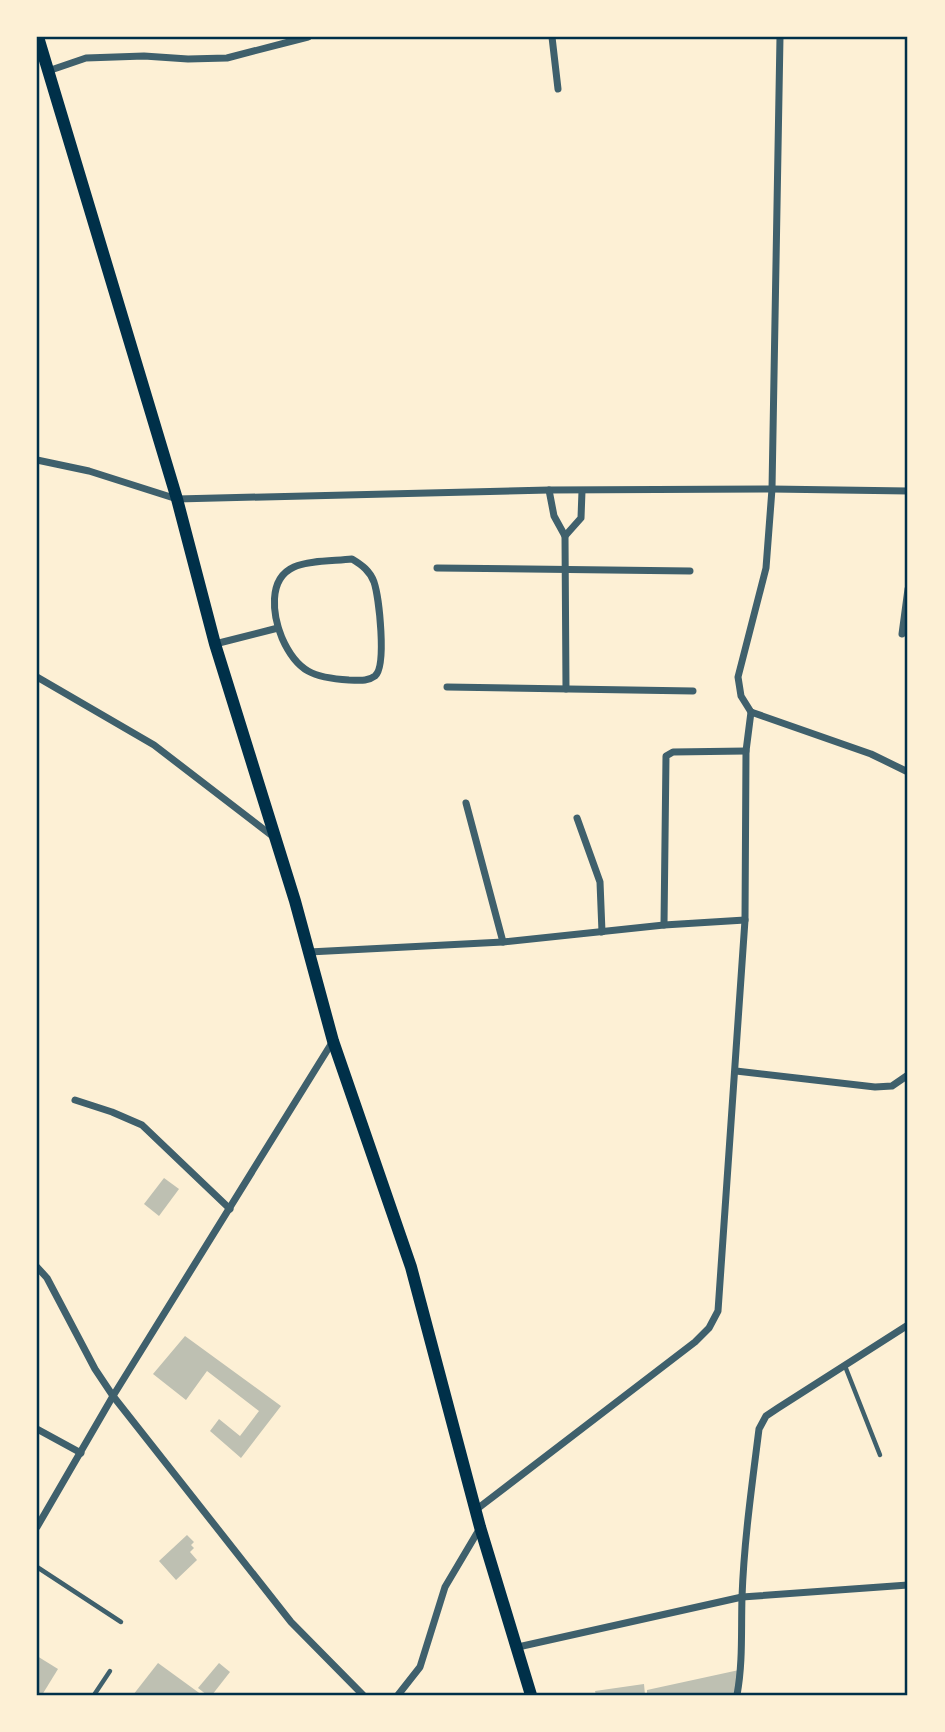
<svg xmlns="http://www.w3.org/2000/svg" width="945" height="1732" viewBox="0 0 945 1732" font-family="'Exo 2',sans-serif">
<rect width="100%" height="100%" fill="#fdf0d5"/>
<!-- building -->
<g fill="#bec0b2">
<path d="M164 1178 179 1189 159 1216 144 1204Z"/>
<path d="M185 1336 281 1406 241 1458 210 1431 219 1419 240 1436 259 1411 207 1371 186 1400 153 1374Z"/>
<path d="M187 1535 194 1542 191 1545 194 1548 190 1552 197 1560 176 1580 159 1561Z"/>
<path d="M37 1656 58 1669 42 1695H37Z"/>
<path d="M158 1663 202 1695H133Z"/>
<path d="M219 1663 230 1672 212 1695H207L198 1688Z"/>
<path d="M739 1670 734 1695H647V1690Z"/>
<path d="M644 1684 645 1695H596L595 1691Z"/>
</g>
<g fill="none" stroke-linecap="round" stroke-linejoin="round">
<!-- service -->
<g stroke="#3f606c" stroke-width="4.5">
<path d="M845 1366 880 1455"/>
<path d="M37 1567 121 1622"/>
<path d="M94 1695 110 1671"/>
</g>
<!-- minor -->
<g stroke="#3f606c" stroke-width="7">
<path d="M552 37 558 89"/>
<path d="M780 37 772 489 766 568 738 677 741 696 751 712 871 754 908 772"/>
<path d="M48 71 86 58 144 56 188 59 227 58 308 37"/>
<path d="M37 460 89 471 177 499 549 490 772 489 908 491"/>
<path d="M549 490 554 516 565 536 566 689"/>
<path d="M565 536 581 518 582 491"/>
<path d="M352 559C362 565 370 571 374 582 379 597 387 666 375 676 367 682 358 680 349 680 314 678 297 672 282 638 273 616 267 579 294 567 309 560 336 561 352 559Z"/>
<path d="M437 568 690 571"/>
<path d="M902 634 908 589"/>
<path d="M215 644 278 628"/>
<path d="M37 677 154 745 275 838"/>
<path d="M447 687 693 691"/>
<path d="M466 803 503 942"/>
<path d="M577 818 600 882 602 932"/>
<path d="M664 925 666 756 673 752 746 751"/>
<path d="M309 952 503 942 664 925 745 920"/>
<path d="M736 1071 875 1087 892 1086 908 1075"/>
<path d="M75 1100 112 1112 142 1125 230 1209"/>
<path d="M37 1267 47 1278 95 1369 113 1396 291 1622 363 1695"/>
<path d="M37 1429 81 1453"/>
<path d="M477 1509 695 1342 709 1328 718 1311 745 920 746 751 751 712"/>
<path d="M37 1527 113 1396 333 1041"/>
<path d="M518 1647 742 1597 908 1585"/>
<path d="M398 1695 420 1667 445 1587 480 1528"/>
<path d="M737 1695C743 1662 741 1631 742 1597 744 1541 752 1485 759 1429L766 1416 778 1408 908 1325"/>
</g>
<!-- secondary -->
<path stroke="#003049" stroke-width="12" d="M38 37 177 499 215 644 295 901 333 1041 411 1267 480 1527 531 1695"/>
</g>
<!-- border -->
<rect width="945" height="1732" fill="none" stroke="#fdf0d5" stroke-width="77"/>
<rect x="38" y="38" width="868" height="1656" fill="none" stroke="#003049" stroke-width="2.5"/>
</svg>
